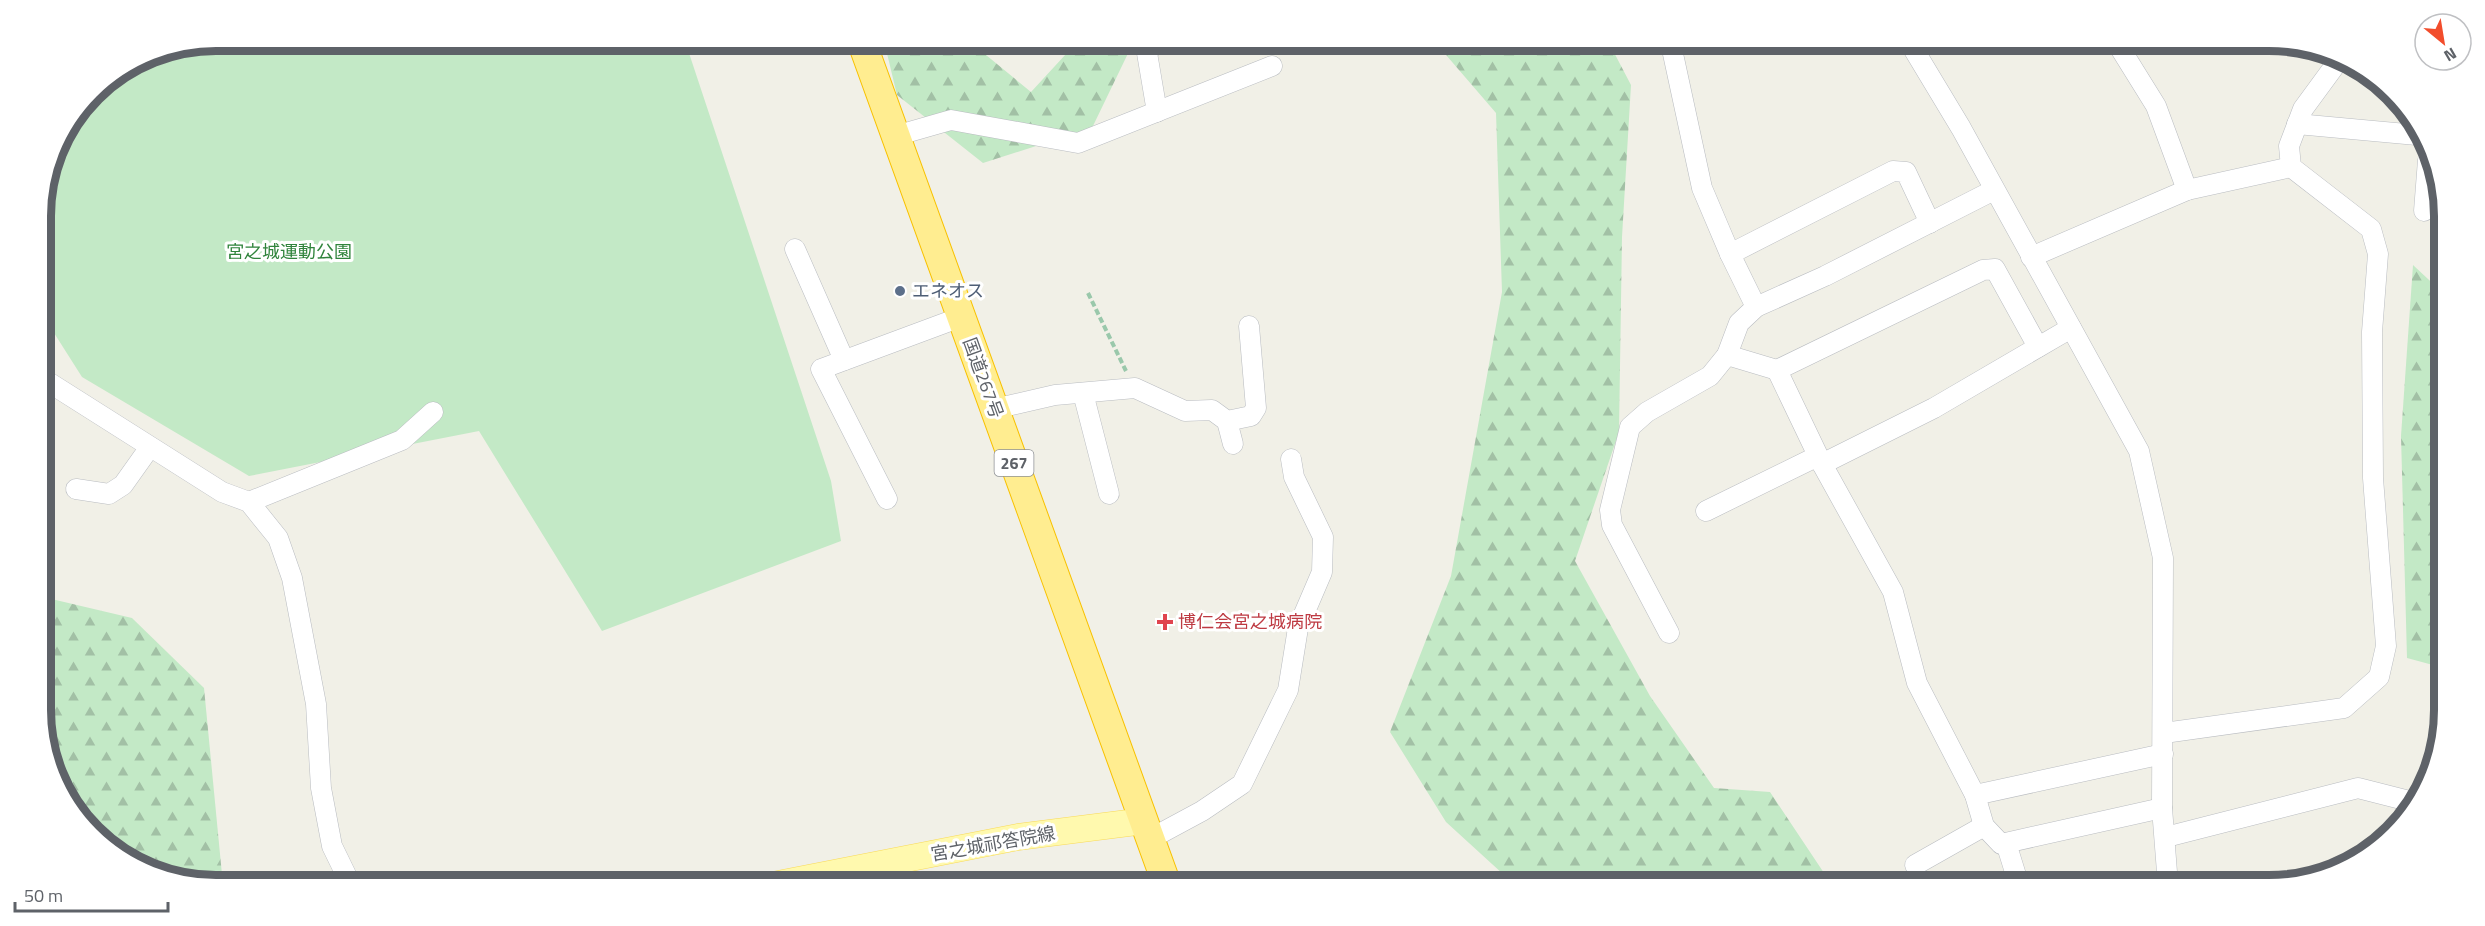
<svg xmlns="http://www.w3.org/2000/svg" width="2485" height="926" viewBox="0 0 2485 926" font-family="'Titillium Web','Noto Sans JP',sans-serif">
<defs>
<pattern id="forest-firs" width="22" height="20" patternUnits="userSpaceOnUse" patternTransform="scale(1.5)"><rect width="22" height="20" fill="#c3e9c6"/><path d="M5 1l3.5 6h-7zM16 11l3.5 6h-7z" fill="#a2c0a5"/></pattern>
</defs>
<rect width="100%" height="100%" fill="#f1f0e7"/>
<!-- forest -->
<g fill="url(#forest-firs)">
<path d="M884 41H969L1031 92 1078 41H1134L1092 128 983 163 897 95Z"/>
<path d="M1434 41H1608L1631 85 1622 237 1619 432 1575 561 1650 696 1714 788 1770 792 1832 885H1515L1446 822 1390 732 1451 576 1502 292 1496 113Z"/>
<path d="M2413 265 2443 293 2444 668 2407 658 2401 436Z"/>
<path d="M43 597 132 618 204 688 223 885 160 876 84 826 44 744Z"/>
</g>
<!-- park -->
<path fill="#c3e9c6" d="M216 40 685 41 831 481 841 541 602 631 479 431 249 476 82 377 42 314 41 204 59 138 100 84 149 54Z"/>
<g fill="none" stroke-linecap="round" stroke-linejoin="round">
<!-- minor casing -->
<g stroke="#b9bcc1" stroke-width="21">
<g id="minor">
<path d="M1157 40 1147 53 1157 112"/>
<path d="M1670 40 1702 188 1730 254 1756 307"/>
<path d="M1908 40 1961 128 2139 451 2163 558 2162 808 2168 885"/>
<path d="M2115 40 2156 106 2187 190"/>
<path d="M2297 124 2417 135"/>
<path d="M895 136 951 120 1078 143 1272 66"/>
<path d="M1994 190 1825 276 1756 307 1739 323 1727 355 1777 370 1822 464 1893 592 1917 683 1975 795 1984 826 2001 844 2162 808"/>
<path d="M2424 211 2428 160"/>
<path d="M795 249 844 360"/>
<path d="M1730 254 1893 171 1906 172 1930 223"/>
<path d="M2031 257 2187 190 2291 167"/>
<path d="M1777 370 1983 270 1995 269 2038 347"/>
<path d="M42 378 222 492 249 502 278 538 292 578 316 704 321 788 332 846 351 885"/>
<path d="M1083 393 1109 494"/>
<path d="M994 409 1055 395 1135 388 1185 411 1212 410 1227 421 1251 416 1256 408 1249 326"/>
<path d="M1227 421 1233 444"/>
<path d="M1822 464 1934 408 2071 328"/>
<path d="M76 489 109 494 123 485 150 447"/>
<path d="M887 499 821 369 961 317"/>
<path d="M249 502 402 440 433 412"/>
<path d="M1706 511 1818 456"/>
<path d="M1669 633 1612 525 1610 510 1630 427 1647 412 1710 376 1727 355"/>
<path d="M2164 733 2344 708 2379 677 2386 646 2373 478 2372 332 2378 254 2371 229 2291 167 2289 146 2303 109 2336 64V57"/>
<path d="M1975 795 2163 754"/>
<path d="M2166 837 2358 788 2417 803"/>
<path d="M1150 839 1202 811 1242 784 1288 690 1298 628 1322 572 1323 537 1294 477 1291 459"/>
<path d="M2006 843 2019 885"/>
<path d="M1915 865 1984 826"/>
</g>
</g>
<!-- major casing -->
<g stroke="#f9da58" stroke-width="27">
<path id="major" d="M773 885 1018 837 1144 821"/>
</g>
<!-- highway casing -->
<g stroke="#f8c100" stroke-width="30">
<path id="highway" d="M861 40 1167 885"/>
</g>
<!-- path -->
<path stroke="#9ac8ab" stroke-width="4" stroke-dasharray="6 3" stroke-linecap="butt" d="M1088 293 1126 371"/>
<!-- minor -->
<use href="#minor" stroke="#fff" stroke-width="20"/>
<!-- major -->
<use href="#major" stroke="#fff9ae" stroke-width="26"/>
<!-- highway -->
<use href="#highway" stroke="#ffed90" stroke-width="28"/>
</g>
<!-- markers -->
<circle fill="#5c6f8a" stroke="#fff" stroke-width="2" cx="900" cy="291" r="6"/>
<path fill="#e0444e" stroke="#fff" stroke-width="2" d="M1162 613h6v6h6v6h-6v6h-6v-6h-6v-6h6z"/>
<g text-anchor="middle" stroke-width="6" stroke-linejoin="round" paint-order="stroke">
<!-- shield labels -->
<rect fill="#fff" stroke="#8e9195" stroke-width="1.5" x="994.5" y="450" width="39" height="26" rx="4.5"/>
<g font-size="16" font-weight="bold" fill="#5e6268">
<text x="1014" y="469">267</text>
</g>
<!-- park labels -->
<g font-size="18" fill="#30843c" stroke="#fff">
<text x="289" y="258">宮之城運動公園</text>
</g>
<!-- service labels -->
<g font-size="18" fill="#4e5e75" stroke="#fff" text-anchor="start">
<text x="912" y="297">エネオス</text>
</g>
<!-- street labels -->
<g font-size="18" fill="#5e6268" stroke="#fff">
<text transform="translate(983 378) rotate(70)" y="6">国道267号</text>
<text transform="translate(993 844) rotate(-10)" y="6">宮之城祁答院線</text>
</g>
<!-- health labels -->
<g font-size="18" fill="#be3a42" stroke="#fff" text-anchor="start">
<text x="1178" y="628">博仁会宮之城病院</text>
</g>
</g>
<!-- crop -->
<path d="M0 0H2485V926H0ZM216 51H2269A165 165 0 0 1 2434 216V710A165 165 0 0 1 2269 875H216A165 165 0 0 1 51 710V216A165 165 0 0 1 216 51Z" fill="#fff" fill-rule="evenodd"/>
<path fill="none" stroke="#5e6268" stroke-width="8" d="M216 51H2269A165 165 0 0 1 2434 216V710A165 165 0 0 1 2269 875H216A165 165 0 0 1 51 710V216A165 165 0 0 1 216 51Z"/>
<!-- north arrow -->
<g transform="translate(2443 42) rotate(150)"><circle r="28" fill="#ffffff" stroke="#bfc0c3" stroke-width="1.5"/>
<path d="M0-4.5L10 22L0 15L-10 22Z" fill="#f24d2c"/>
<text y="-9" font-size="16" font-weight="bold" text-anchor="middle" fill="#5e6268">N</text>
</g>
<!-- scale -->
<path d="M15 902v9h153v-9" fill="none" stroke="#5e6268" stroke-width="3"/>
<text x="24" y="902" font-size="18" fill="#5e6268" stroke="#ffffff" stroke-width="4.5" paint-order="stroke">50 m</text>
</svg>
